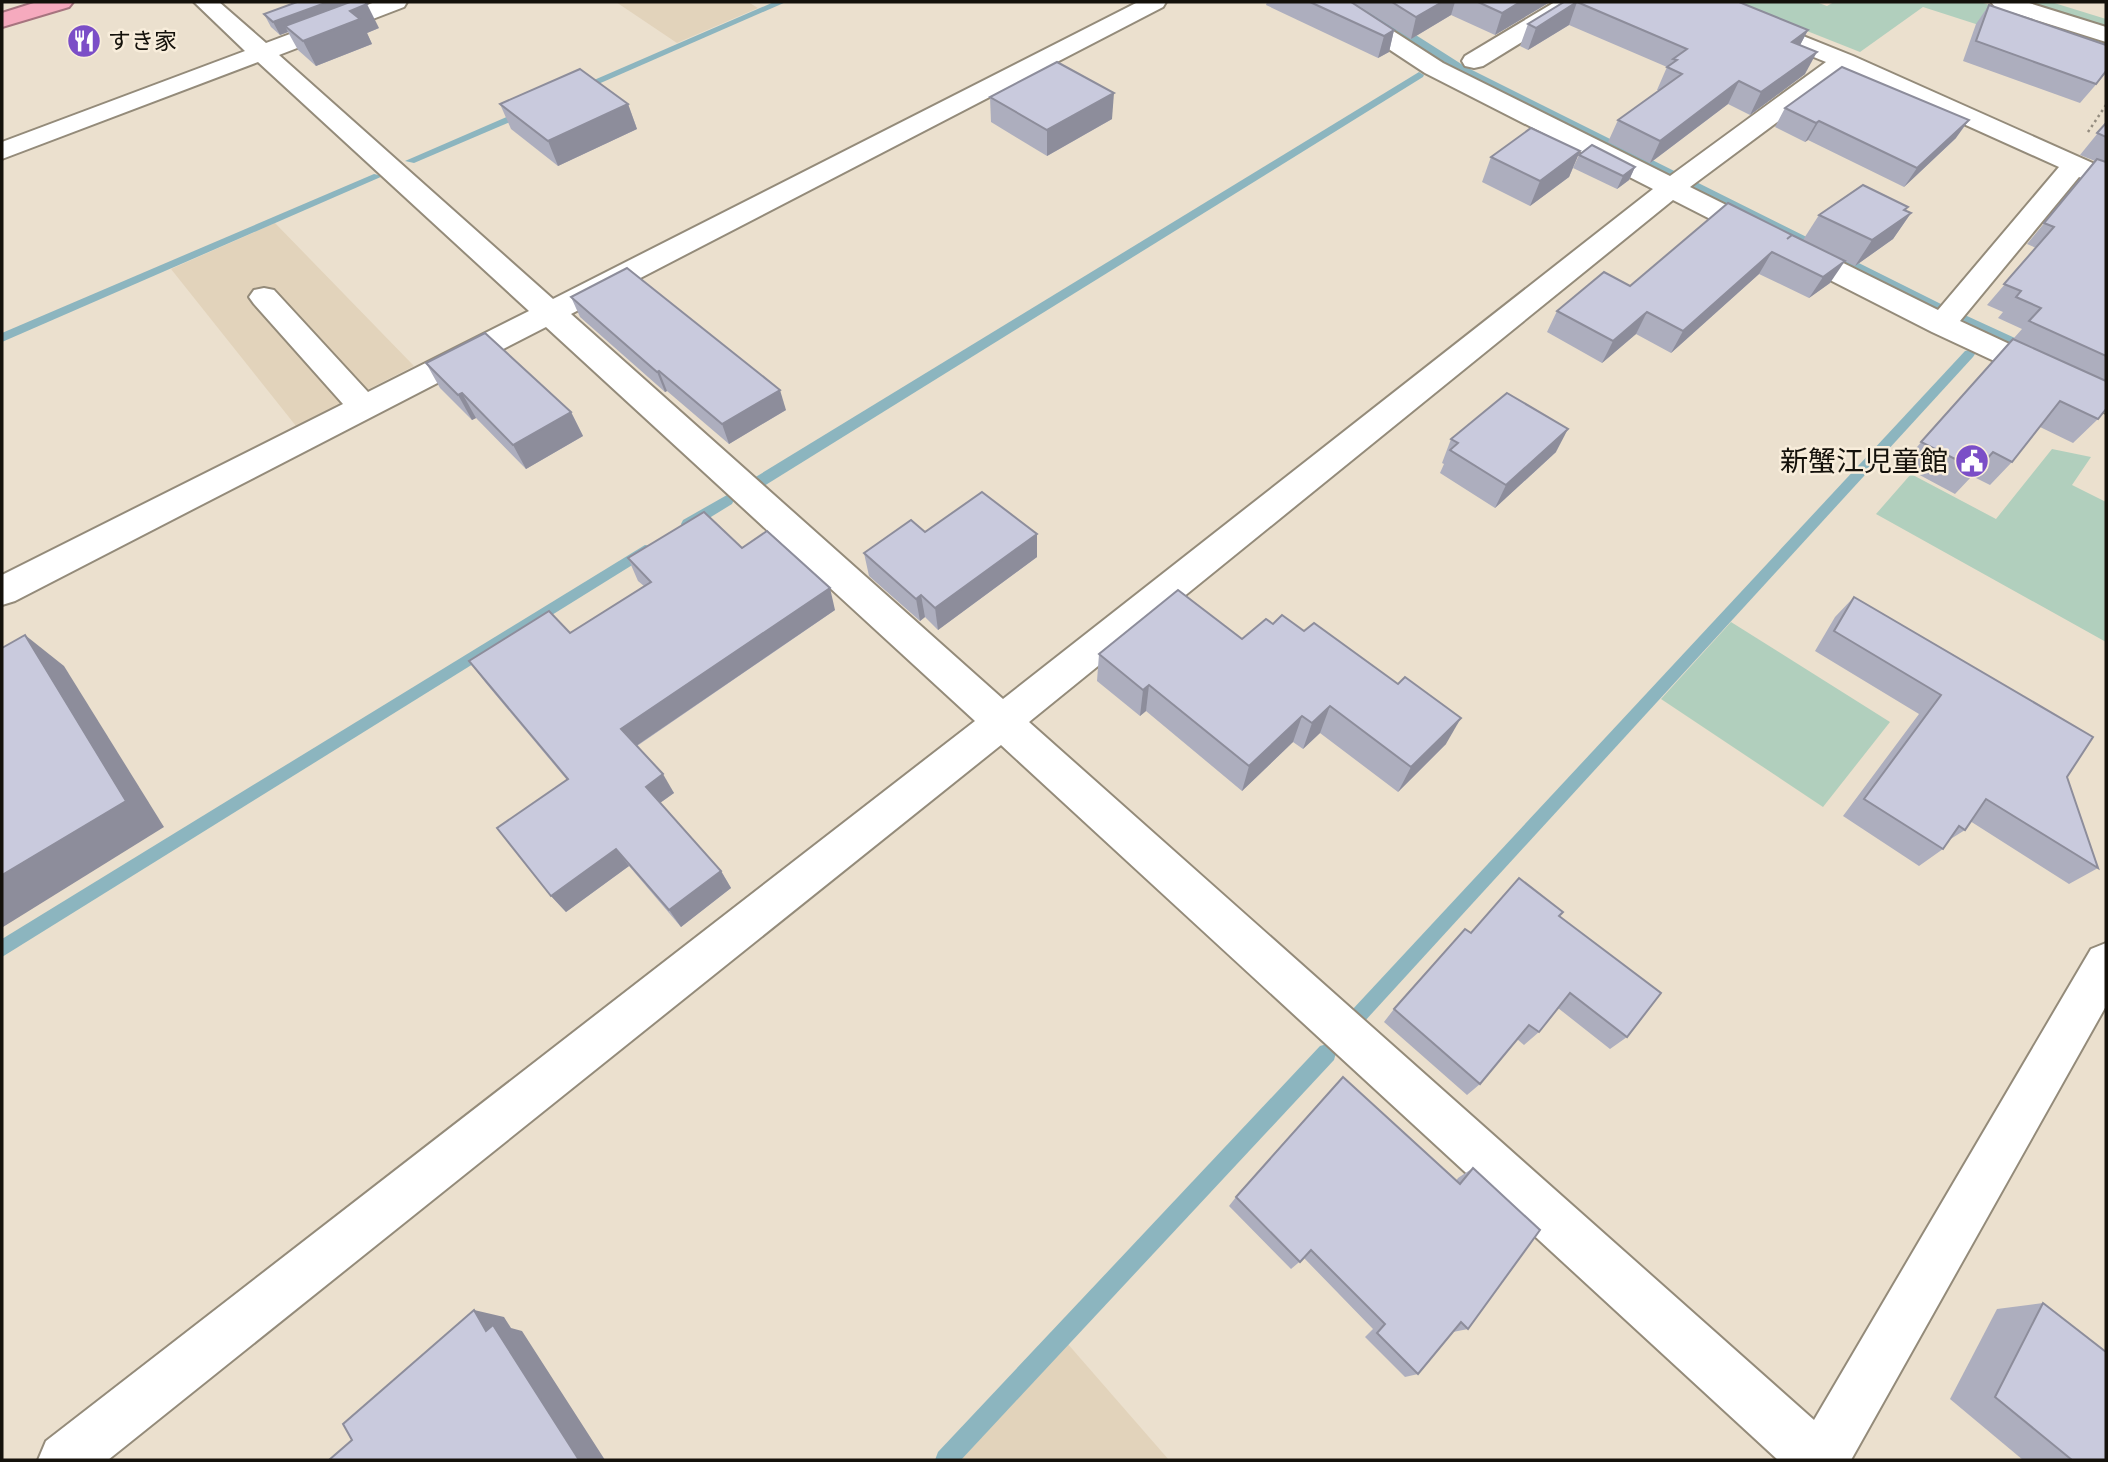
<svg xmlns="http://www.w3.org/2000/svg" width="2108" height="1462" viewBox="0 0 2108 1462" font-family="Spectral,'Noto Sans JP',serif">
<rect width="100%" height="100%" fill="#ebe0ce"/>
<!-- built -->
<g fill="#e2d3bb">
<path d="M616 2H748L758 8 677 43Z"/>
<path d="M275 223 414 366 296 426 171 269Z"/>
<path d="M1067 1343 1169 1460H961Z"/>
</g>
<!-- green -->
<g fill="#b1cfbd">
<path d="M1734 2H1816L1827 6 1834 2H1980L2078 32 2106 43V66L1923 7 1860 52Z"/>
<path d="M2017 2H2051L2106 19V29Z"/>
<path d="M2052 449 2091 457 2072 485 2106 502V642L1876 514 1911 474 1996 519Z"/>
<path d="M1731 622 1890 722 1823 807 1661 699Z"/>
</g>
<!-- water -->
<path fill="#8cb5bf" d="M1348 2H1364L1466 67 1943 305 2106 380V392L1963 326 1440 63Z"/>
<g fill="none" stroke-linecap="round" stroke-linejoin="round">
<!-- stream -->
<g fill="#8cb5bf" fill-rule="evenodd">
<path d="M774 2H786L580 92 571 90Z"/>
<path d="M1419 72 1424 75 1423 77 764 486H754L752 482 754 478Z"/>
<path d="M527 108 532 111 531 113 414 163 405 161Z"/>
<path d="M374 174 383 176 2 342V333Z"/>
<path d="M1969 350 1975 354 1973 357 1364 1022 1358 1025 1352 1022 1349 1016 1352 1010 1965 351Z"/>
<path d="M727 495 734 500 732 504 693 528H683L681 524 683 520Z"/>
<path d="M645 545 650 546 652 550 650 554 2 957V939Z"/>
<path d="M1327 1044 1334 1046 1336 1053 1334 1060 961 1460H935L938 1452 1320 1046Z"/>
</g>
<!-- minor casing -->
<g stroke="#948b7a" stroke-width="4">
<g id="minor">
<path d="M194 2H219L266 43 375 2H407L404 7 279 55 553 299 1138 2H1166L1163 7 571 314 1003 699 1653 189 1425 73 1325 7 1322 2H1348L1443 63 1670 176 1826 62 1690 7 1687 2H1718L1853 56 2106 169V187L2079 177 1960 321 2106 389V413L1932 332 1673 200 1029 722 1814 1420 2091 949 2106 943V1006L1851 1460H1778L1001 745 108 1460H38L46 1441 975 721 546 327 15 601 2 605V575L343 404 254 304 249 297 254 290 264 288 274 290 368 392 529 311 258 62 2 159V142L245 51ZM1846 71 2059 167 1938 310 1690 187Z"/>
<path d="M1555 2H1583L1579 7 1483 66 1474 68 1465 66 1462 61 1465 56Z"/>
<path d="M1991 2H2026L2106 27V42L1995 7Z"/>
</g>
</g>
<!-- highway casing -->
<g stroke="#a7747f" stroke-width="4">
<path id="highway" d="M37 2H73L69 7 2 27V13Z"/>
</g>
<!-- path -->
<path stroke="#948c7f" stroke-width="2.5" stroke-dasharray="2.5 3.5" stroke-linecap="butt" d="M2088 132 2106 105"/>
<!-- minor -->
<use href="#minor" fill="#fff" fill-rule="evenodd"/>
<!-- highway -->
<use href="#highway" fill="#f6aabe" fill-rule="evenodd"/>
</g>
<!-- wall -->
<g fill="#adaebe">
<path d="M1267 2H1351L1394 30 1389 52 1378 58 1266 5Z"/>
<path d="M1352 2H1550L1495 35 1451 15 1411 39Z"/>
<path d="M1564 2H1739L1808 30 1800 45 1805 74 1750 115 1728 104 1650 163 1608 142 1618 120 1659 90H1657L1667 67 1569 25 1528 50 1520 46 1528 24Z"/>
<path d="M1989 5 2106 73 2080 103 1963 61 1976 24Z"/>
<path d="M264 14 379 28 367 33 372 44 316 66 298 50 288 32 280 35 271 27Z"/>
<path d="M990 97 1112 119 1047 156 991 122Z"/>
<path d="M500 104H628L637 129 558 166 511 129Z"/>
<path d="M1785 108 1956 138 1904 187 1808 140 1805 142 1775 127Z"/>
<path d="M2106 123V409L2098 419 2073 443 2040 427 2012 462 1990 485 1972 476 1955 494 1901 465 2022 329 1998 318 2003 312 1987 305 2036 248 2027 244 2095 161 2080 155Z"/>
<path d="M1580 151 1569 177 1530 206 1482 182 1491 157Z"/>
<path d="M1579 155 1635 167 1629 180 1617 189 1573 168Z"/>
<path d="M1906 211 1911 213 1893 239 1855 266 1803 240 1819 215Z"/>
<path d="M1792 235 1830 283 1809 298 1759 274 1671 353 1636 334 1602 363 1547 332 1557 311 1630 286Z"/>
<path d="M571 297 786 410 729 444 667 391 665 392 580 317Z"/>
<path d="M426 363 571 412 583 436 526 469 476 418 472 420 440 388Z"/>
<path d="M1451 439 1556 452 1495 508 1440 473 1444 464 1442 463Z"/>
<path d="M925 532 1037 557 938 630 925 617 920 621 869 576 864 553Z"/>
<path d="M742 548 835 610 637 746 674 793 660 803 721 871 731 888 681 927 629 866 566 912 551 896 567 780 485 682 469 661 570 633 644 586 638 581 628 558Z"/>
<path d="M1854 597 2067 777 2098 868 2069 884 1970 821 1965 830 1949 840 1943 849 1919 866 1843 816 1919 714 1815 651 1835 617Z"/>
<path d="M1242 639 1446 744 1398 792 1320 733 1303 749 1293 742 1242 791 1146 711 1140 716 1097 681 1099 654Z"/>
<path d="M1559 916 1627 1037 1610 1049 1558 1008 1539 1032 1524 1045 1517 1039 1480 1084 1467 1095 1384 1022 1394 1009 1471 933Z"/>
<path d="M1473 1168 1468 1329 1453 1332 1418 1374 1405 1377 1365 1337 1373 1329 1304 1258 1291 1269 1229 1206 1236 1197 1456 1181 1458 1178Z"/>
<path d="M2043 1303 2106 1460H2023L1950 1399 1997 1309Z"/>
</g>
<!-- shaded-wall -->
<g fill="#8d8d9b">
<path d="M328 2H349L285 26 288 32 280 35 273 22Z"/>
<path d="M1442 2H1455L1451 15 1411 39 1416 17Z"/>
<path d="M1520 2H1550L1495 35 1502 13Z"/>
<path d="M1577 2 1569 25 1528 50 1536 28Z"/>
<path d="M367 4 379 28 367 33 372 44 316 66 303 41 350 11Z"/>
<path d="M1394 30 1389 52 1378 58 1384 36Z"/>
<path d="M1808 30 1796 53 1792 42Z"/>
<path d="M1817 52 1805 74 1750 115 1761 92Z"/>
<path d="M1739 81 1728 104 1650 163 1660 141Z"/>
<path d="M1114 93 1112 119 1047 156V130Z"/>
<path d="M628 104 637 129 558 166 548 141Z"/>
<path d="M1969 120 1956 138 1904 187 1917 168Z"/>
<path d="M1819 121 1808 140 1805 142 1816 123Z"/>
<path d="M1580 151 1569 177 1530 206 1540 181Z"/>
<path d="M1635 167 1629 180 1617 189 1623 176Z"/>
<path d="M1908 207 1897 222 1911 213 1893 239 1855 266 1872 240 1904 210Z"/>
<path d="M1772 252 1759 274 1671 353 1683 331Z"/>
<path d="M1845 261 1830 283 1809 298 1823 277Z"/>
<path d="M1647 312 1636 334 1602 363 1613 341Z"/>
<path d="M659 371 667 391 665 392 657 372Z"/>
<path d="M780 390 786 410 729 444 722 424Z"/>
<path d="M462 393 476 418 472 420 458 395Z"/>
<path d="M571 412 583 436 526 469 513 445Z"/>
<path d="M1568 429 1556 452 1495 508 1506 485Z"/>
<path d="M1037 534V557L938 630 935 608Z"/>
<path d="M830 588 835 610 633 748 621 729Z"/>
<path d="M921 595 925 617 920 621 916 599Z"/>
<path d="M25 635 64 666 164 827 3 927 2 926V875Z"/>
<path d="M1149 685 1146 711 1140 716 1143 690Z"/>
<path d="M1330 706 1320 733 1303 749 1312 723Z"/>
<path d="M1302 716 1293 742 1242 791 1249 766Z"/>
<path d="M1461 718 1446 744 1398 792 1411 767Z"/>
<path d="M663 774 674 793 657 805 646 787Z"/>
<path d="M616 849 629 866 566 912 551 896Z"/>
<path d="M721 871 731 888 681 927 669 910Z"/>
<path d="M474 1310 504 1317 511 1328 522 1331 605 1460H579L486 1331Z"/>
</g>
<!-- building -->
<g fill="#c9cadd" stroke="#8d8d9b" stroke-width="2">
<path d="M297 2H328L273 22 264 14Z"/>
<path d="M350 2H365L367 4 350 11 360 19 303 41 285 26Z"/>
<path d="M1310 2H1351L1394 30 1384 36Z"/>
<path d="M1392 2H1442L1416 17Z"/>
<path d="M1478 2H1520L1502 13Z"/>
<path d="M1564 2H1739L1808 30 1792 42 1817 52 1761 92 1739 81 1660 141 1618 120 1682 74 1667 67 1677 60 1673 59 1687 49 1577 2 1536 28 1528 24Z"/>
<path d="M1989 5 2106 45V71L2096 84 1976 41Z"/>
<path d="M1057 62 1114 93 1047 130 990 97Z"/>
<path d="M1842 67 1969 120 1917 168 1819 121 1816 123 1785 108Z"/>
<path d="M580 69 628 104 548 141 500 104Z"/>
<path d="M2106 123V137L2097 133Z"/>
<path d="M1531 128 1580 151 1540 181 1491 157Z"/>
<path d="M1592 145 1635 167 1623 176 1579 155Z"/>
<path d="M2097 159 2106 162V356L2029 321 2041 308 2016 297 2021 291 2004 284 2054 227 2044 223Z"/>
<path d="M1863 185 1908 207 1904 210 1911 213 1872 240 1819 215Z"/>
<path d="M1728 203 1792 235 1787 239 1792 235 1845 261 1823 277 1772 252 1683 331 1647 312 1613 341 1557 311 1604 272 1630 286Z"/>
<path d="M627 268 780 390 722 424 659 371 657 372 571 297Z"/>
<path d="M485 333 571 412 513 445 462 393 458 395 426 363Z"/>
<path d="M2013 339 2106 381V409L2098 419 2060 401 2012 462 1993 452 1977 470 1921 442Z"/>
<path d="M1507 393 1568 429 1506 485 1450 450 1458 443 1451 439Z"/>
<path d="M982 492 1037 534 935 608 921 595 916 599 864 553 911 520 925 532Z"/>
<path d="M704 512 742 548 767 531 830 588 621 729 663 774 646 787 721 871 669 910 616 849 551 896 497 828 568 779 469 661 549 611 570 633 651 582 628 558Z"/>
<path d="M1178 590 1242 639 1266 619 1273 624 1282 615 1304 631 1314 623 1398 684 1405 677 1461 718 1411 767 1330 706 1312 723 1302 716 1249 766 1149 685 1143 690 1099 654Z"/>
<path d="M1854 597 2093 737 2067 777 2098 868 1986 799 1965 830 1959 826 1943 849 1864 799 1941 695 1834 631Z"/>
<path d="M25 635 126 801 2 875V648Z"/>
<path d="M1519 878 1563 912 1559 916 1661 993 1627 1037 1570 993 1539 1032 1529 1025 1480 1084 1394 1009 1465 929 1471 933Z"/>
<path d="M1343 1077 1460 1184 1473 1168 1540 1230 1468 1329 1461 1322 1418 1374 1377 1333 1385 1324 1311 1250 1300 1262 1236 1197Z"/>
<path d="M2043 1303 2106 1352V1460H2072L1995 1397Z"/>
<path d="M474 1310 486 1331 493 1325 579 1460H329L352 1440 343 1424Z"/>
</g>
<!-- icons -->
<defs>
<g id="restaurant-disc" transform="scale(1.75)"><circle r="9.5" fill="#7b4ec7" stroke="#f8eddb"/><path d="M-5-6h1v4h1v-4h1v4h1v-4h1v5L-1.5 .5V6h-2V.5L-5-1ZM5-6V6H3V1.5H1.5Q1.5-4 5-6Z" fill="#fff"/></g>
<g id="civic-disc" transform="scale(1.75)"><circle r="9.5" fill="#7b4ec7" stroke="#f8eddb"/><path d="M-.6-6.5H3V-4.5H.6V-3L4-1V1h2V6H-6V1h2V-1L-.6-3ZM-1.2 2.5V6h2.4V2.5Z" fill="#fff"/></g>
</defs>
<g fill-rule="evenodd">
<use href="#restaurant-disc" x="84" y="41"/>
<use href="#civic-disc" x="1972" y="461"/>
</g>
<g text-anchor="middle" stroke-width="5" stroke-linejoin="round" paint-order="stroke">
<!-- far-poi labels -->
<g font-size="23" fill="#14110b" stroke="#f8eddb" text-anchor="start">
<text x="108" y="49">すき家</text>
</g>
<!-- poi labels -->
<g font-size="28" fill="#14110b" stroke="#f8eddb" text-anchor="end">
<text x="1948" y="471">新蟹江児童館</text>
</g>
</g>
<!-- border -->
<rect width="2108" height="1462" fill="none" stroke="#14110b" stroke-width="7"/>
</svg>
